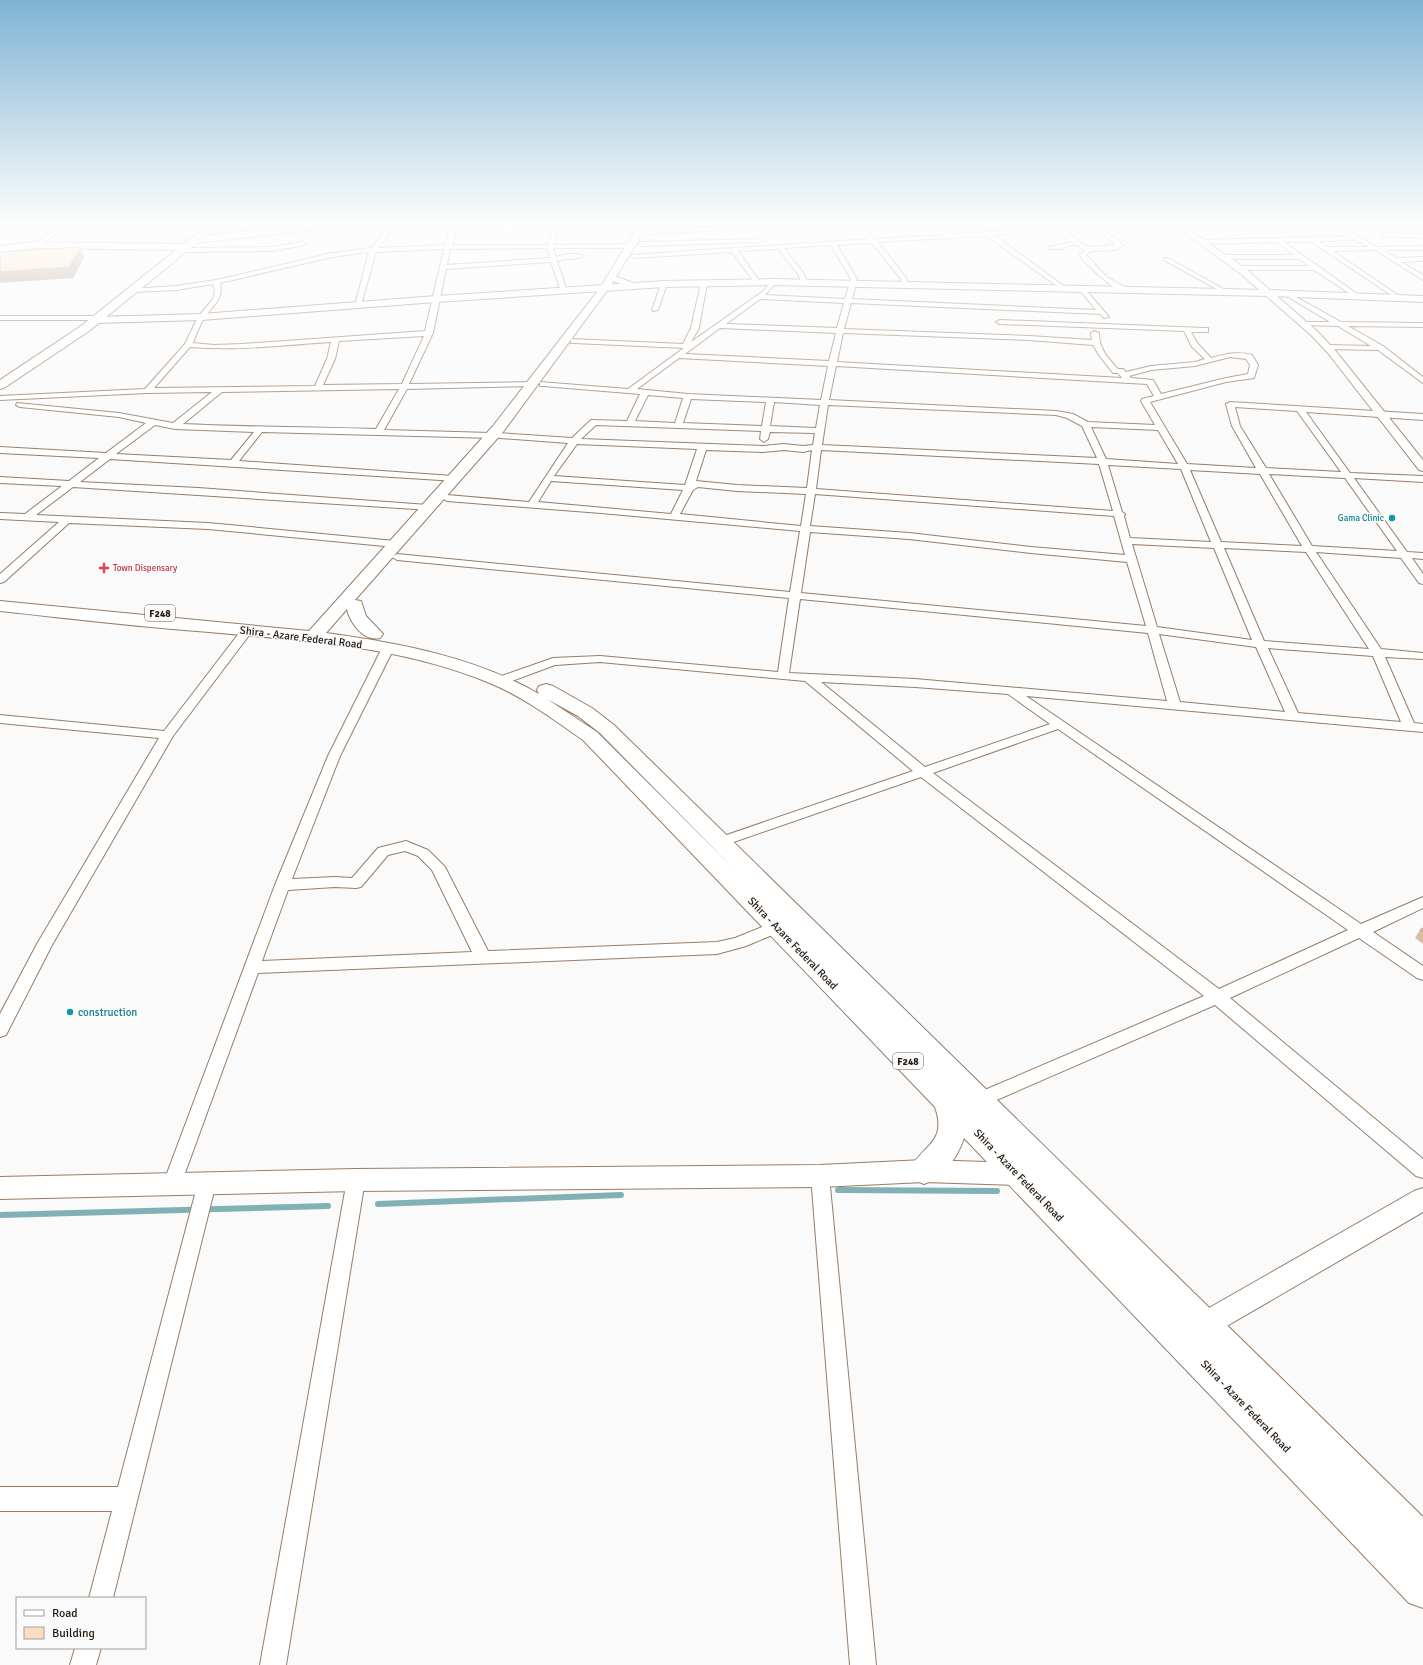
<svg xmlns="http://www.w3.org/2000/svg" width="1423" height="1665" viewBox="0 0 1423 1665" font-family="Signika,sans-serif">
<rect width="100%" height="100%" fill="#fafafa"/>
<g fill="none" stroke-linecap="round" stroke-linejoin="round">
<!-- stream -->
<g stroke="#81b1b4" stroke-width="6">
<path d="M838 1190 997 1191"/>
<path d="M378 1204 621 1195"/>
<path d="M0 1215 328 1206"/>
</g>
<!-- minor casing -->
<g stroke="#987c66" stroke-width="2">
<g id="minor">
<path d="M67 223H74L31 250 26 249Z"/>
<path d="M290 223H296L288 231H284V229Z"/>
<path d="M386 223H392L388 236 378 248 445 245 452 223H458L452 245H548L555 223H561L554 245 631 244 634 246 631 248H553L556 257C563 254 578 252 584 256 577 260 566 258 557 261L567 291 564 293 561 291 551 262 446 269 433 333 409 384 534 382 538 384 534 386 407 389 384 430 491 433 494 434 495 436 494 438 262 432 239 461 453 476 456 477 458 479 456 481 110 459 80 482 198 488 428 505 433 508 431 510 73 487 36 515 208 523 395 541 399 542 400 544 399 546 395 547 208 529 69 523 4 582 0 583V574L59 522 0 519V513L25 514 62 486 0 483V477L69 481 99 458 0 453V447L106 453 146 423 119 417 20 407 16 405 17 403 119 413 173 423 212 392 147 393 0 400V396L145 389 185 344 198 317 213 299 215 290 213 284 176 290 133 292 130 290 131 289 176 286 216 280 332 253 371 248 382 236ZM547 248 550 258 447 265 450 249ZM444 249 425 331 242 344 214 345 193 343C196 335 200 324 205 317 213 305 224 299 220 283L332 257 369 252 355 305 358 307 361 305 376 252ZM424 336 402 384 323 385 335 359 339 341ZM331 342 327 359 315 386 154 388 190 347C237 351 284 345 331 342ZM399 389 376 429C312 427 247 427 183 424L222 392ZM155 425 175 429 254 432 231 460 116 454Z"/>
<path d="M783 223H820L817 225 647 234 644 232 647 230Z"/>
<path d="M851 223H857L875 239 946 235 933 223H940L952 234 1015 230 1005 223H1012L1021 229 1019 233 994 235 1069 290 1064 291 987 236 878 242 907 279 908 284 905 286 903 285 901 279 872 243 837 245 857 279 852 299 1096 310 1080 290 1083 288 1085 289 1109 317 1104 318 1100 314 851 303 844 329 1029 336 1092 340 1091 333 1095 331 1099 333C1099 349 1108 358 1118 369H1123L1126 372 1151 366 1195 362 1205 359 1192 347 1184 331 1000 324 996 322 1000 320 1205 328H1208V332H1191L1198 344 1211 358C1226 354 1237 351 1252 355L1258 365 1254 378 1226 382 1150 402 1187 464 1256 468 1232 426 1226 404 1230 402 1423 414V420L1306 412 1350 473 1423 476V482L1354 478 1407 552 1423 553V559L1412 558 1423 574V584L1419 583 1401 558 1316 552 1381 649 1423 653V659L1385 657 1414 723 1423 724V732L1026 696 1361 924 1423 897V908L1373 932 1423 966V980L1417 978 1359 938 1230 998 1423 1159V1178L1416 1176 1215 1005 985 1105 979 1107 973 1105 970 1100 973 1095 1204 996 921 777 725 845 720 847 715 845 713 842 715 839 913 771 805 681 600 662 555 665 504 684H496L494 681 496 678 553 658 600 656 778 672 789 598 397 560 392 557 397 554 790 592 800 531 601 513 447 501 442 498 447 495 529 502 568 443 500 438 497 437 496 435 497 433 572 438 591 420 627 421 640 394 543 386H540V382L628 389 684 348 574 343H571V339L683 344 691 328 701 283 704 281 707 283 699 328 691 342 762 292 772 281 777 282 765 295 845 299 851 279 831 245 784 248 804 274 807 282 804 284 802 283 798 274 778 249 738 251 760 282 757 284 755 283 732 252 634 258 631 256 632 255 869 239ZM760 299 844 303 837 328 726 324ZM720 328 836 333 829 361 685 354ZM843 333 1029 340 1093 345 1099 355 1113 373H1118L1122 378 837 362ZM1230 357 1246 359 1250 365 1248 374 1226 378 1161 394 1153 380 1131 378 1129 376 1151 370 1195 366ZM679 358 828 366 821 400 688 394 637 389ZM836 366 1147 384 1154 396 1142 399 1141 401 1155 425 1088 422 1073 414 1056 411 829 400ZM648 395 683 398 675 423 635 421ZM691 399 766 402 762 426 683 423ZM774 402 820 405 816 428 770 426ZM828 405 1056 415 1067 418 1082 426 1097 458 822 445ZM1235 407 1297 411 1341 472 1266 468 1240 426ZM596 425 761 431 760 439 764 442 768 439 770 432 815 433 813 445 803 446 784 444 763 446 581 439ZM1091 427 1158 430 1178 464 1106 459ZM577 444 697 449 685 485 554 476ZM706 450 763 452 784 450 803 452 812 450 807 488 737 485 696 481ZM821 450 1099 464 1113 511 816 489ZM1108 465 1181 469 1211 542 1130 538 1124 516 1125 514 1122 512ZM1190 470 1260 474 1302 546 1221 542ZM1269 474 1345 478 1397 551 1312 546ZM551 481 683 490 671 514 538 502ZM698 487 737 491 806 494 801 526 680 514 693 490ZM815 494 1114 516 1125 555 1031 547 909 533 810 526ZM810 532 909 539 1031 553 1127 562 1146 626 801 593ZM1132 544 1214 548 1252 640 1157 627ZM1224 548 1306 552 1369 649 1264 641ZM800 599 1148 633 1167 701 915 679 789 673ZM1159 634 1256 647 1285 712 1180 702ZM1268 648 1373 656 1401 722 1298 713ZM821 682 915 687 1008 694 1050 724 925 767ZM1058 729 1348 930 1219 989 933 773Z"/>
<path d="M1051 223H1058L1084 246 1089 247 1116 245 1090 223H1097L1099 225 1149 223 1146 225 1103 228 1123 245 1116 250 1091 251 1086 255 1107 277 1123 286 1128 291 1127 292C1117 294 1090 267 1082 259L1080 255 1085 250 1076 245 1067 246 1062 249H1049V247L1072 242Z"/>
<path d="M1328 223H1335L1339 225 1422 224V226L1420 227 1345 229 1377 247 1423 246V250H1383L1396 258 1423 257V261L1401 262 1423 275V280L1375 250 1333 251 1402 298 1397 299 1312 242H1284L1360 296V298L1358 299 1314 270H1238L1235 268 1238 266H1309L1299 259H1224L1221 257 1224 255H1294L1277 242 1202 244 1199 242 1202 240 1350 236ZM1356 240 1369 247H1328L1318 241Z"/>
<path d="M1385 233 1423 234V238L1383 236V234Z"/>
<path d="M761 239 762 240 759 242 641 246 638 244 641 242Z"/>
<path d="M303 242 306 244 305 245 272 251 183 252 180 250 183 248 272 247Z"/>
<path d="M1164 258H1168L1229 292 1224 293 1164 260Z"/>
<path d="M664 282 667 284 658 310 653 311 652 310 661 284Z"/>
<path d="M1285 293H1289L1341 322 1423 323V327L1348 326 1383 346 1423 377V383L1378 350 1325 349V345H1328L1371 346 1338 326 1303 325V323L1305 322H1330L1285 295Z"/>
<path d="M0 316H99L102 318 99 320H0Z"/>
<path d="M247 627 253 630 173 736 52 945 6 1035 0 1037V1014L37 944 159 738 0 723V715L164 731 243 628Z"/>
<path d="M388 645 392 646 394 648 340 756 292 879 335 877 352 878 378 848 406 841 428 850 445 867 488 951 717 942 735 938 777 921 782 923 785 927 782 931 746 946 717 954 258 973 181 1184 179 1190 172 1192 165 1190 163 1184 275 885 328 756 382 648 384 646ZM405 851 418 856 432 870 472 952 262 961 288 890 335 887 356 888 361 887 388 855Z"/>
<path d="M820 1168 827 1170 829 1176 876 1665H850L811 1176 813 1170Z"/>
<path d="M356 1172 363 1174 365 1180 286 1665H260L347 1180 349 1174Z"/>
<path d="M207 1175 214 1177 216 1183 113 1598H89L112 1511H0V1487H118L198 1183 200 1177Z"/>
<path d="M75 1648H101L96 1665H70Z"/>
</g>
</g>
<!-- tertiary casing -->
<g stroke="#987c66" stroke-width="2">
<g id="tertiary">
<path d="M1171 223H1180L1247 270 1317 331 1334 349 1423 460V471L1419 470 1328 353 1311 335 1241 274Z"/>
<path d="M924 1160 1018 1163 1026 1166 1030 1174 1026 1182 1018 1185 924 1182 820 1187 356 1191 0 1199V1177L356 1169 820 1165Z"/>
<path d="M1423 1188V1212L1213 1334 1204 1338 1195 1334 1191 1325 1195 1316 1414 1191Z"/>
</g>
</g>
<!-- secondary casing -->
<g stroke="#987c66" stroke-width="2">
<path id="secondary" d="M774 279 1269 290 1423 296V302L1269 296 774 285 664 287 436 302 201 320 97 323 92 320 97 317 201 314 436 296 664 281Z"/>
</g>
<!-- primary casing -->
<g stroke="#987c66" stroke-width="2">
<g id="primary">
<path d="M213 223H223L205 236 322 223H351L347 226 197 243 89 331 4 388 0 389V380L81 326 176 250 36 248 0 252V246L36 242 183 244Z"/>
<path d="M640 223H649L616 277 637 284 638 286 637 288H629L614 281 503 432 355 600 361 601 366 616 383 634 380 638C364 642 350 623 347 609L326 633C399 643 475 657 539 694L537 690 539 686 546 684 553 686 592 708 614 725 1423 1517V1608L1409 1603 964 1138C957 1158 945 1176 924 1184L914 1180 909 1171C921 1145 948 1144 935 1107L583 740C554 720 525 698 492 684 400 645 296 640 197 631 131 626 66 618 0 611V601L309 631 493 426 600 288ZM547 699 578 716 600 733 735 870 597 732Z"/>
</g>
</g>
<!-- minor -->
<use href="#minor" fill="#fff" fill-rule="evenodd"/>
<!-- tertiary -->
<use href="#tertiary" fill="#fff" fill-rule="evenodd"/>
<!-- secondary -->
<use href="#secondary" fill="#fff" fill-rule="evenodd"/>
<!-- primary -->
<use href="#primary" fill="#fff" fill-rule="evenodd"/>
</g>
<!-- wall -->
<path fill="#d9bea6" d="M1423 928V944L1415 938 1420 930Z"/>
<!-- shaded-wall -->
<path fill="#b09b87" d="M81 247 84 258 73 278 0 283V272Z"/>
<!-- building -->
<g fill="#fcddc1" stroke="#b09b87">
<path d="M81 247 69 267 0 272V257L4 252Z"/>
<path d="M1423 928V932L1420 930Z"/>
</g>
<!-- sky -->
<linearGradient id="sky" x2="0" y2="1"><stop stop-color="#7fb3d3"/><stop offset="0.49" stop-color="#fdfdfd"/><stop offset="1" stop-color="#fdfdfd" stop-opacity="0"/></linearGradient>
<rect width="1423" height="456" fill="url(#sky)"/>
<!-- markers -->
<g fill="#0f9aa8" stroke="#fafafa" stroke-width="1.5">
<circle cx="1392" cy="518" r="4"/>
<circle cx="70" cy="1012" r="4"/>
</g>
<path fill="#e0444e" stroke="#fafafa" stroke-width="1.5" d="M102 562h4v4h4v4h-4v4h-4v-4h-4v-4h4z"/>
<g text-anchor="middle" stroke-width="3" stroke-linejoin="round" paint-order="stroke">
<!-- far-culture labels -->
<g font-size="9" fill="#0d838f" stroke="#fafafa" text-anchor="end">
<text x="1384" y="521">Gama Clinic</text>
</g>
<!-- far-health labels -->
<g font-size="9" fill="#be3a42" stroke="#fafafa" text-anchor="start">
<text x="113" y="571">Town Dispensary</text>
</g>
<!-- shield labels -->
<g fill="#fafafa" stroke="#645c56" stroke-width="1">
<rect x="145" y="605" width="30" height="16" rx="3"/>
<rect x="893" y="1053" width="30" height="16" rx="3"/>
</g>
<g font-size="10" font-weight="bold" fill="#23180f">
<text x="160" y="617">F248</text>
<text x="908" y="1065">F248</text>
</g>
<!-- street labels -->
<g font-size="11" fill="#23180f" stroke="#fafafa">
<text transform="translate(301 637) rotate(7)" y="4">Shira - Azare Federal Road</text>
<text transform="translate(793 943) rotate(46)" y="4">Shira - Azare Federal Road</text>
<text transform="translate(1019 1175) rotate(46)" y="4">Shira - Azare Federal Road</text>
<text transform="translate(1246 1406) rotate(46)" y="4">Shira - Azare Federal Road</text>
</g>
<!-- culture labels -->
<g font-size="11" fill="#0d838f" stroke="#fafafa" text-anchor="start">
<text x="78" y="1016">construction</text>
</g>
</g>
<!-- legend -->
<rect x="16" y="1597" width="130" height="52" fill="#fafafa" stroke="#a4a09c"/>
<rect x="24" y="1610" width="20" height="6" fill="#ffffff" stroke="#a4a09c"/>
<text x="52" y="1617" font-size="12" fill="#23180f">Road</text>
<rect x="24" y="1627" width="20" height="12" fill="#fcddc1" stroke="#a4a09c"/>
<text x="52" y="1637" font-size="12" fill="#23180f">Building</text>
</svg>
